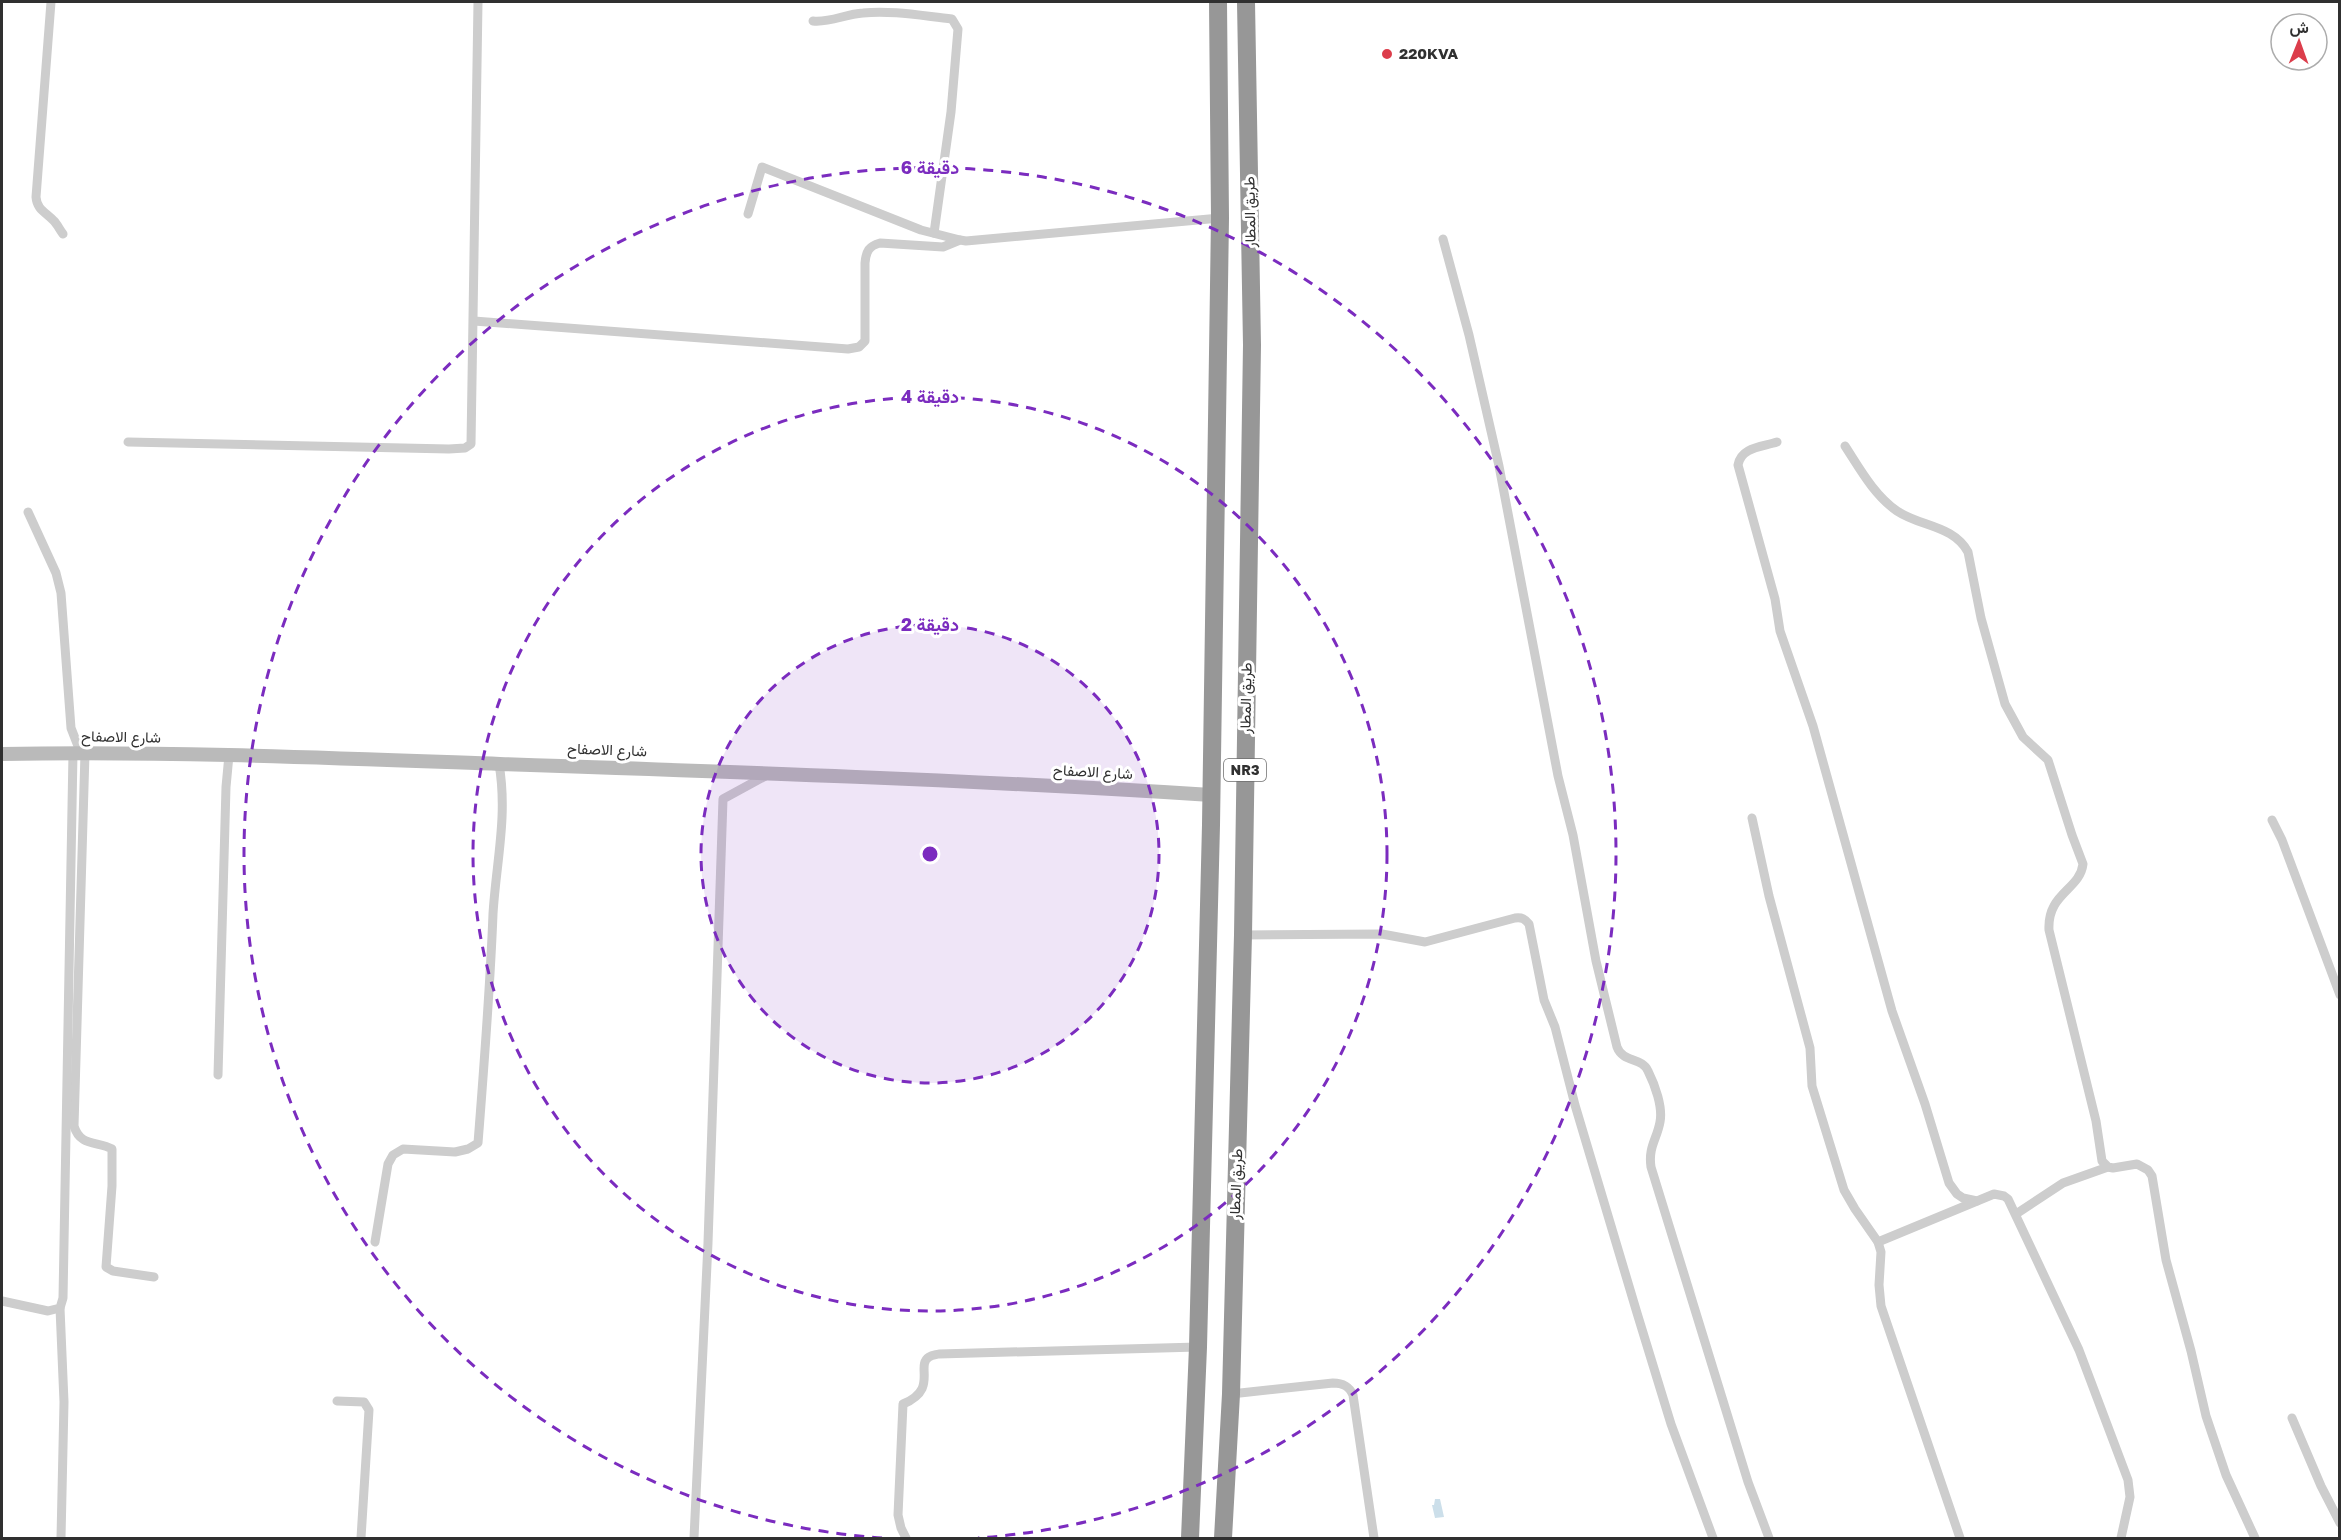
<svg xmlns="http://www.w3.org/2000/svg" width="2341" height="1540" viewBox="0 0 2341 1540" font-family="'Golos Text',Vazirmatn,sans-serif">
<rect width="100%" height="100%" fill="#fff"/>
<!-- water -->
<path fill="#ccdfea" d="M1435 1499H1440L1444 1517 1435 1518 1432 1505H1434Z"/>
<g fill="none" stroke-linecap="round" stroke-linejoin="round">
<!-- street -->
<g stroke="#cdcdcd" stroke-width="9">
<path d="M51 2 36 197C37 210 46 212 54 221 57 224 60 230 63 234"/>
<path d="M813 21C830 23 845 14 863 13 891 10 923 16 952 19L958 29 951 112 934 233"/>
<path d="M748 214 762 167 921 230 960 240"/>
<path d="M1443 239 1469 335 1499 466 1558 776 1573 835 1596 961 1617 1047C1623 1063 1642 1057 1648 1071 1655 1085 1663 1107 1660 1122 1657 1139 1648 1147 1651 1167L1748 1482 1769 1538"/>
<path d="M474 321 848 349 859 347 865 341V263C866 251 869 246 880 243L943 247 960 240 966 241 1220 218"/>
<path d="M128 442 449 449 465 448 471 444 478 2"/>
<path d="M1777 442C1762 447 1741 447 1738 465L1775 599 1780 631 1813 726 1892 1011 1925 1104 1949 1183 1957 1194 1963 1198 1977 1201"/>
<path d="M1845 446C1860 469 1874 495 1897 511 1921 527 1953 525 1968 552L1981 618 2005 704 2023 737 2048 760 2072 835 2083 864C2080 890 2047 893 2049 930L2096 1121 2102 1161 2108 1167 2113 1168 2137 1164 2148 1170 2152 1176 2166 1260 2191 1351 2206 1416 2226 1475 2255 1538"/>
<path d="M28 512 56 573 61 593 71 728 78 746 79 753"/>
<path d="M85 753 74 1126C80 1147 98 1141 112 1149V1186L106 1267 113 1271 154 1277"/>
<path d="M1752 818 1769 896 1810 1048 1812 1086 1844 1190 1855 1209 1878 1242 1881 1252 1879 1285 1881 1306 1960 1538"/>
<path d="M2272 820 2282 840 2340 995"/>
<path d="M1243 935 1382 934 1425 942 1515 918C1522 917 1525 919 1529 924L1544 1000 1555 1027 1575 1105 1637 1313 1671 1424 1713 1538"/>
<path d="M218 1075 226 787 229 755"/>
<path d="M2016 1214 2063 1183 2108 1167"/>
<path d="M375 1242 388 1164 393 1155 403 1149 455 1152 468 1149 478 1143C484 1067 490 991 493 914 496 863 508 816 499 764"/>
<path d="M1878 1242 1994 1194 2004 1196 2008 1199 2079 1350 2128 1480 2130 1497 2121 1538"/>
<path d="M2 1301 48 1311 60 1308 63 1298 73 753"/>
<path d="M60 1308 64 1402 61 1538"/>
<path d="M1231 1394 1333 1383C1343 1383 1349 1386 1353 1395L1374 1538"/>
<path d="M337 1401 364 1402 369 1410 361 1538"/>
<path d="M2292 1418 2321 1486 2340 1523"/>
<path d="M694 1538 708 1243 723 799 769 774"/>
<path d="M906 1538 901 1528 898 1515 903 1404C939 1389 915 1366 929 1357 932 1355 935 1355 939 1354L1198 1347"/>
</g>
<!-- secondary -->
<path stroke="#bababa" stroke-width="14" d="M2 754C168 751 334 758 500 764 737 772 974 780 1211 795"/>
<!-- highway -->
<g stroke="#979797" stroke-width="18">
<path d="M1190 1538 1198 1347 1211 825 1220 218 1218 2"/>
<path d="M1223 1538 1231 1394 1243 935 1252 345 1246 2"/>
</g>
</g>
<!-- distance rings -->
<circle cx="930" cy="854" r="229" fill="#7b2cbf" fill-opacity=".12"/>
<g fill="none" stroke="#7b2cbf" stroke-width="3" stroke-dasharray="10 8">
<circle cx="930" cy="854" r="229"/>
<circle cx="930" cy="854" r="457"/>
<path d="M882 1538A686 686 0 1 1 978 1538"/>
</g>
<!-- markers -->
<circle fill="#dc3d4b" stroke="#fff" stroke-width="2" cx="1387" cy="54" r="6"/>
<g text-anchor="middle" stroke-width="6" stroke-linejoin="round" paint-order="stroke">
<!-- shield labels -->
<rect fill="#fff" stroke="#6e6e6e" stroke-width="1.5" x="1224" y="759" width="42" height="22" rx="4.5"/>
<g font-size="14" font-weight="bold" fill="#303030">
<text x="1245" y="775">NR3</text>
</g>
<!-- poi labels -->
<g font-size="15" font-weight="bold" fill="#303030" stroke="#fff" text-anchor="start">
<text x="1399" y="59">220KVA</text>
</g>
<!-- street labels -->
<g font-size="15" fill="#303030" stroke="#fff">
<text transform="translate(1250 212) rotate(-91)" y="5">طريق المطار</text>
<text transform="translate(1246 698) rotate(-89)" y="5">طريق المطار</text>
<text transform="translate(121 737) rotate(1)" y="5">شارع الاصفاح</text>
<text transform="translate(607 750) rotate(2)" y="5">شارع الاصفاح</text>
<text transform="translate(1093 772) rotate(3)" y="5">شارع الاصفاح</text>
<text transform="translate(1236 1184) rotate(-88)" y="5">طريق المطار</text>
</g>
</g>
<circle cx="930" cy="854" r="9" fill="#7b2cbf" stroke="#fff" stroke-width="3"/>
<g font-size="18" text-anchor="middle" font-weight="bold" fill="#7b2cbf" stroke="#fff" stroke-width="6" stroke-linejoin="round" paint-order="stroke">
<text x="930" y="174">6 دقيقة</text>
<text x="930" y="403">4 دقيقة</text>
<text x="930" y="631">2 دقيقة</text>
</g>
<!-- border -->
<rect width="2341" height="1540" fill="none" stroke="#303030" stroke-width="6"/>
<!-- north arrow -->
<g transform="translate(2299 42) rotate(1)"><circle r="28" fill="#ffffff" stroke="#acacac" stroke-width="1.5"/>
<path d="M0-4.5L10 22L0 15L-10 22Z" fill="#dc3d4b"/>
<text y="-9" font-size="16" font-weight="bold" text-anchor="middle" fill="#303030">ش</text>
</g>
</svg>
